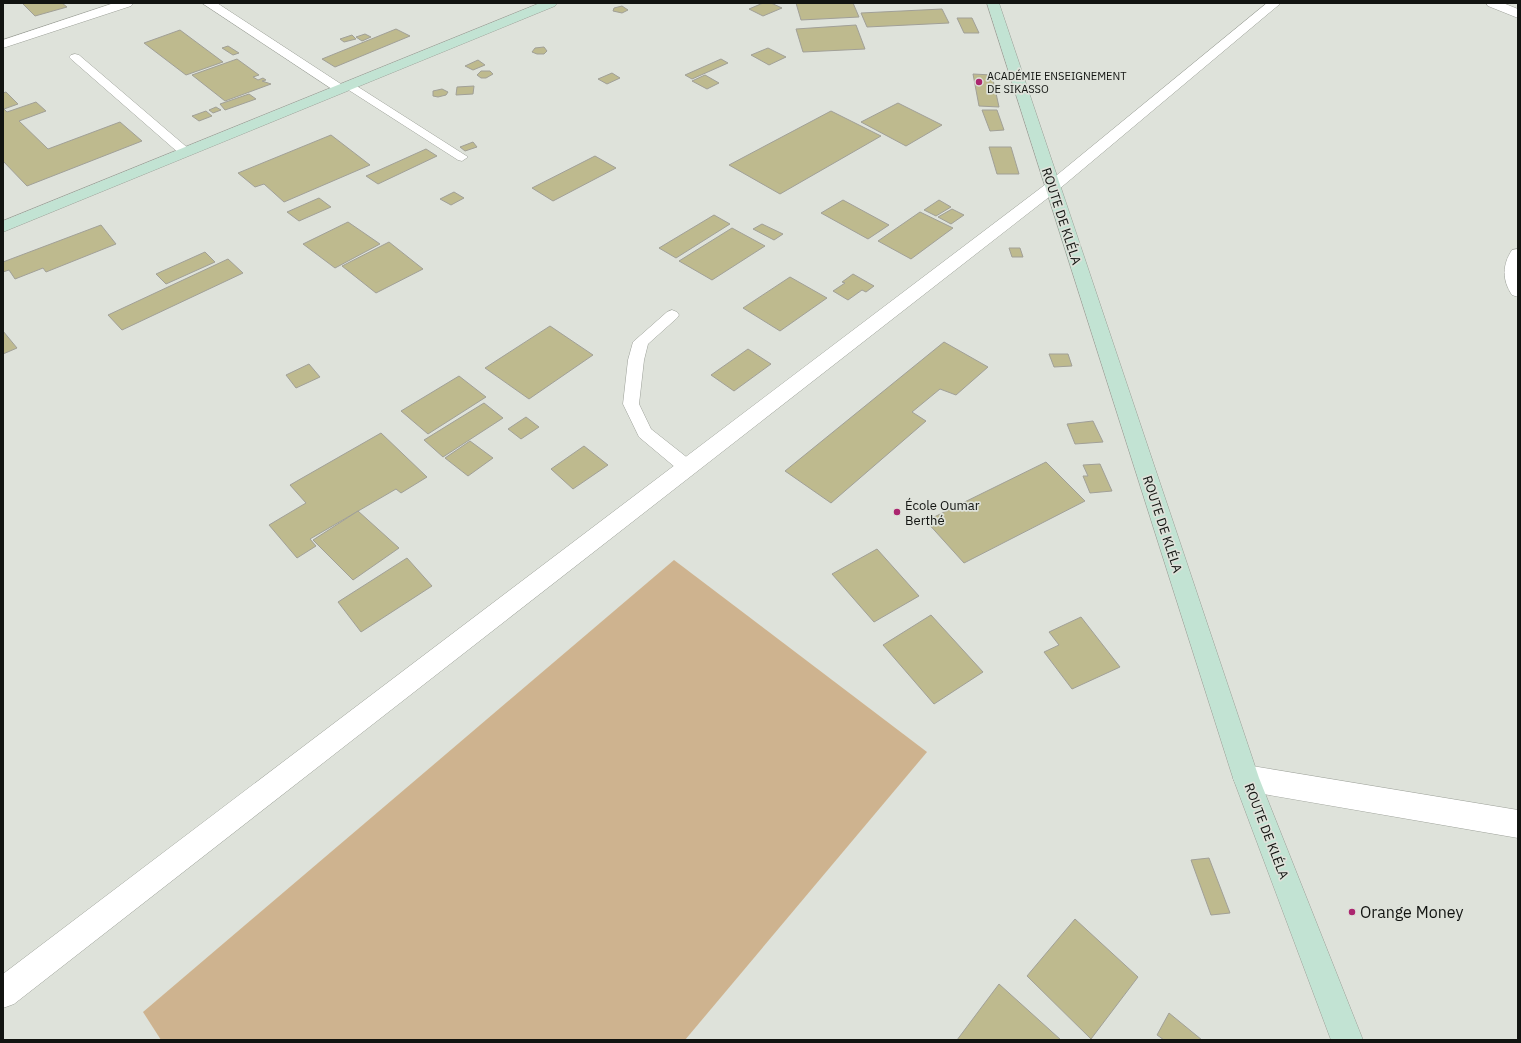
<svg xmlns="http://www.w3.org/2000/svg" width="1521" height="1043" viewBox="0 0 1521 1043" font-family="'IBM Plex Sans',sans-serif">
<rect width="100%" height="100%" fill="#dee2da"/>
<!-- green -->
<path fill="#ceb38f" d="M674 560 927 752 685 1040H161L143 1012Z"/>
<!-- building -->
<g fill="#beba8e" stroke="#a1a097">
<path d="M22 3H62L67 7 35 16Z"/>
<path d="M763 3H771L782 8 763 16 749 9Z"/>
<path d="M796 3H853L859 17 801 20Z"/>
<path d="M622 6 628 10 622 13 613 11 614 8Z"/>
<path d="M942 9 949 23 867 27 861 13Z"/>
<path d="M957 18H972L979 33H964Z"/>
<path d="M856 25 865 49 803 52 796 29Z"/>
<path d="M396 29 410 36 335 67 322 59Z"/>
<path d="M180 30 223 62 186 75 144 43Z"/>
<path d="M365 34 371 37 362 41 356 37Z"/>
<path d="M352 35 356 39 344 42 340 39Z"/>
<path d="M228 46 239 53 233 55 222 48Z"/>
<path d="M544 47 547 51 544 54H537L532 52 535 48Z"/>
<path d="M768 48 786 57 769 65 751 55Z"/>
<path d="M237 59 259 75 253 77 258 80 263 78 266 80 262 81 271 84 225 101 192 75Z"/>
<path d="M721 59 728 63 692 79 685 75Z"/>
<path d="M478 60 485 65 473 70 465 66Z"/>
<path d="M481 71H490L493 74 486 78H481L477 75Z"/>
<path d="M612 73 620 78 607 84 598 79Z"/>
<path d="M973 74 992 75 999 107 979 106Z"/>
<path d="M705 75 719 83 707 89 692 81Z"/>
<path d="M474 86 473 94 456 95 457 87Z"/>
<path d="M442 89 448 92 446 95 438 97 433 96V91Z"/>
<path d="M6 92 18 104 4 109 7 112 36 102 46 111 19 121 48 149 120 122 142 141 27 186 3 161V93Z"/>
<path d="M249 94 256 99 225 110 220 104Z"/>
<path d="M898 103 942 125 906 146 861 122Z"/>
<path d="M216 107 221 110 213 113 209 110Z"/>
<path d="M982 110H997L1004 130 990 131Z"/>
<path d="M206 111 212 116 199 121 192 116Z"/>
<path d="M831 111 881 136 780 194 729 165Z"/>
<path d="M331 135 370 165 284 202 264 184 255 187 238 173Z"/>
<path d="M473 142 477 147 465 151 460 147Z"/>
<path d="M989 147H1011L1019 174H997Z"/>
<path d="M426 149 437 156 378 184 366 176Z"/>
<path d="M595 156 616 168 553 201 532 188Z"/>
<path d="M454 192 464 198 451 205 440 199Z"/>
<path d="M319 198 331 207 299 221 287 212Z"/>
<path d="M843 200 889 225 868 239 821 213Z"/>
<path d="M939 200 951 207 936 216 924 210Z"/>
<path d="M952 209 964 215 951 224 938 217Z"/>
<path d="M920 212 953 228 911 259 878 241Z"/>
<path d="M714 215 730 224 676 258 659 248Z"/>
<path d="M348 222 380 244 335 268 303 244Z"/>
<path d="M762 224 783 234 774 240 753 229Z"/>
<path d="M101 225 116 244 46 272 43 268 15 279 9 270 3 272V262Z"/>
<path d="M732 228 765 246 712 280 679 261Z"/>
<path d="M389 242 423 269 376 293 342 266Z"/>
<path d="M1009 248H1020L1023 257H1012Z"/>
<path d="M205 252 215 262 166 284 156 274Z"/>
<path d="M228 259 243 273 122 330 108 315Z"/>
<path d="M853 274 874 286 866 292 862 290 848 300 833 291 845 283 842 282Z"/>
<path d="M790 277 827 298 780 331 743 308Z"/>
<path d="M550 326 593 355 529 399 485 368Z"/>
<path d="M3 331 17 348 3 354Z"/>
<path d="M944 342 988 367 956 395 940 389 912 412 926 421 831 503 785 471Z"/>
<path d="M748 349 771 364 734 391 711 375Z"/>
<path d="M1049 354H1068L1072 366 1054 367Z"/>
<path d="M309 364 320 377 296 388 286 375Z"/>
<path d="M459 376 486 397 428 434 401 411Z"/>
<path d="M484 403 503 418 443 457 424 440Z"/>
<path d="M526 417 539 427 521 439 508 429Z"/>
<path d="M1093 421 1103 442 1075 444 1067 424Z"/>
<path d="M381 433 427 477 401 493 396 489 310 539 316 546 297 558 269 525 306 503 290 485Z"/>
<path d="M470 441 493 458 468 476 445 458Z"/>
<path d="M584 446 608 465 573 489 551 469Z"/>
<path d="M1046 462 1085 501 964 563 926 521Z"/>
<path d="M1100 464 1112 491 1090 493 1083 476H1088L1083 465Z"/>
<path d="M358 511 399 548 353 580 313 540Z"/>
<path d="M877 549 919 596 874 622 832 574Z"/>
<path d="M407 558 432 586 361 632 338 602Z"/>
<path d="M931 615 983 672 934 704 883 645Z"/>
<path d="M1081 617 1120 667 1072 689 1044 652 1059 645 1049 632Z"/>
<path d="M1209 858 1230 913 1211 915 1191 860Z"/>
<path d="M1075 919 1138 977 1091 1039 1027 976Z"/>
<path d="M999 984 1061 1040H957Z"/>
<path d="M1169 1013 1202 1040H1164L1157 1035Z"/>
</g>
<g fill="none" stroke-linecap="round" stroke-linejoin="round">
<!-- lane casing -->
<g stroke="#9ca098" stroke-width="1">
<g id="lane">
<path d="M75 54 79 55 189 149 191 152 189 155H181L71 59 69 57 71 55Z"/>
<path d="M348 82 352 83 468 157 462 161 458 160 344 87 342 85Z"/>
<path d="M672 310 677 312 679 315 677 318 648 344 644 360 639 404 651 429 694 463 697 468 694 473 688 474 682 473 639 437 623 404 628 360 633 342 667 312Z"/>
</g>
</g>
<!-- street casing -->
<g stroke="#9ca098" stroke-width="1">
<g id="street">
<path d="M114 3H133L131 6 3 48V40Z"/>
<path d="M202 3H217L347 88 345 91H335Z"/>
<path d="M1267 3H1281L1058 190 14 1004 3 1008V974L1046 184Z"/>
<path d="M1486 3H1503L1518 9V18L1488 6Z"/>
<path d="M1518 249V297L1512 295C1502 280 1502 265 1512 250Z"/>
<path d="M1246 765 1518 810V838L1246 791 1237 787 1233 778 1237 769Z"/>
</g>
</g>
<!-- secondary casing -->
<g stroke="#9ca098" stroke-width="1">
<g id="secondary">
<path d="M540 3H557L555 6 3 232V221Z"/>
<path d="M987 3H999L1259 778 1363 1040H1331L1233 778Z"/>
</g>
</g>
<!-- lane -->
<use href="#lane" fill="#fff" fill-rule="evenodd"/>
<!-- street -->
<use href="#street" fill="#fff" fill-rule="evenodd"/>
<!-- secondary -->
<use href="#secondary" fill="#c2e3d3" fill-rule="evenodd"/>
</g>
<!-- markers -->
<g fill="#ab266f" stroke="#dee2da" stroke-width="1.5">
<circle cx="979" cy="82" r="4"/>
<circle cx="897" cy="512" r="4"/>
<circle cx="1352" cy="912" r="4"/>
</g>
<g text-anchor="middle" stroke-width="3.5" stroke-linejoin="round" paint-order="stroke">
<!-- far-poi labels -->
<g font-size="11" fill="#121411" stroke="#dee2da" text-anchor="start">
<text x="987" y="80">ACADÉMIE ENSEIGNEMENT<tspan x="987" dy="13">DE SIKASSO</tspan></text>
</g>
<!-- street labels -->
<g font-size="13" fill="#121411" stroke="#dee2da">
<text transform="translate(1062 216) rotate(72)" y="5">ROUTE DE KLÉLA</text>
<text transform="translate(1163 524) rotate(72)" y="5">ROUTE DE KLÉLA</text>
<text transform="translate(1267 831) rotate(69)" y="5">ROUTE DE KLÉLA</text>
</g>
<!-- poi labels -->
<g font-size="13" fill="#121411" stroke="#dee2da" text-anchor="start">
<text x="905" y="510">École Oumar<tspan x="905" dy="15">Berthé</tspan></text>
</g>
<!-- near-poi labels -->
<g font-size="16" fill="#121411" stroke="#dee2da" text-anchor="start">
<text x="1360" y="918">Orange Money</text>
</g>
</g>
<!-- border -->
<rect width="1521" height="1043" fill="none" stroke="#121411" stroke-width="8"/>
</svg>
